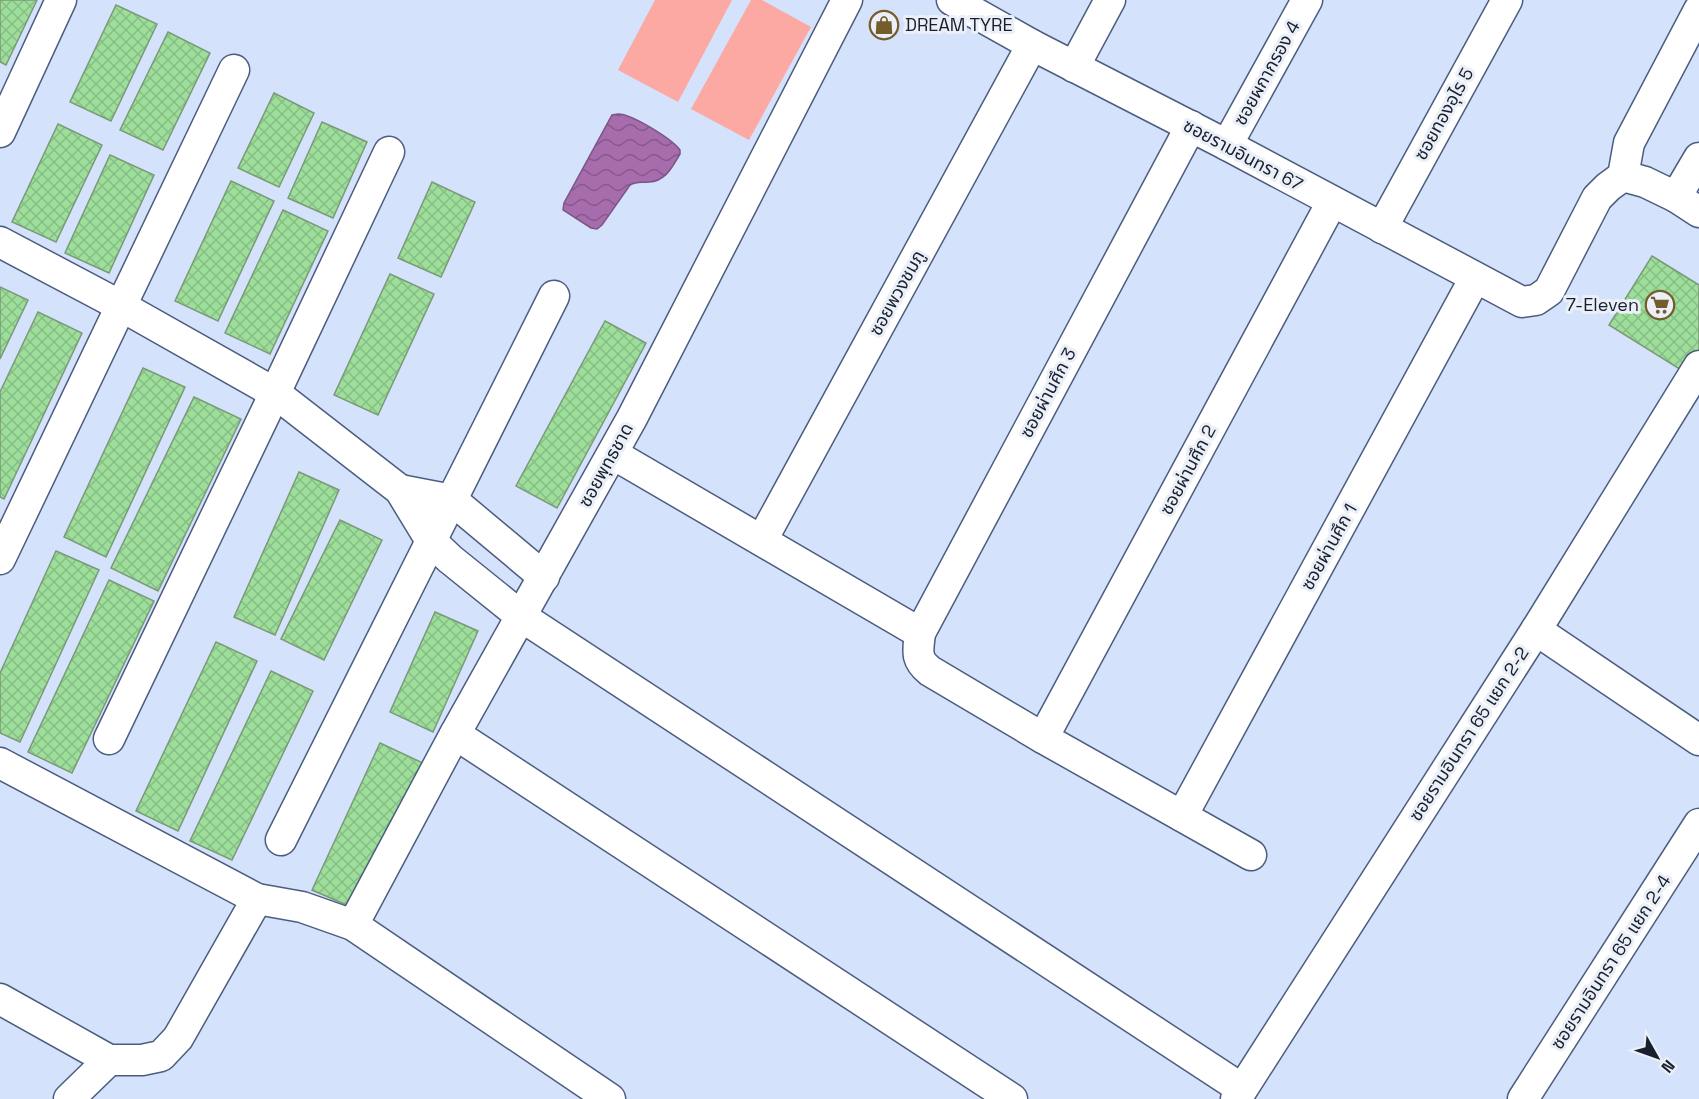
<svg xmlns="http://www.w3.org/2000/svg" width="1699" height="1099" viewBox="0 0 1699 1099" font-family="'Space Grotesk','Noto Sans Thai',sans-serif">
<defs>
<pattern id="water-waves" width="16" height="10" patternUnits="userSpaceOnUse" patternTransform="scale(1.5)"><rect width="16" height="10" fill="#a66cac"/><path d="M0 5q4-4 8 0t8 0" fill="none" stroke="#86588c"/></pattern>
<pattern id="building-cross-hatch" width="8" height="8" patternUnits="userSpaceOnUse" patternTransform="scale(1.5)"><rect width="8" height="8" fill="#9dde9a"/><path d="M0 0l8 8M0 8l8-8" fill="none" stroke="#86be85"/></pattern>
</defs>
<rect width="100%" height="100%" fill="#d5e2fb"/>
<!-- garden -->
<g fill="#fca8a3">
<path d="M655 0H732L678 102 618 70Z"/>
<path d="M751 0H762L811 27 749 140 691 109Z"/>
</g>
<!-- water -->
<path fill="url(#water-waves)" stroke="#7b5586" stroke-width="1.5" d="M618 114C632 114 672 139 680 150V154C672 167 666 181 649 182 641 183 637 181 630 185L602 225 597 229 591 228 563 210 564 203 612 115Z"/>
<!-- building -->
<g fill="url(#building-cross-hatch)" stroke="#7a9a78" stroke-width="1.5">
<path d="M0 0H37L6 65 0 62Z"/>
<path d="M116 5 157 24 111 121 70 102Z"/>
<path d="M168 32 210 53 163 150 120 130Z"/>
<path d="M274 93 314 113 279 187 238 168Z"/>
<path d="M322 122 367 142 333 218 288 198Z"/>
<path d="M58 124 102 145 56 242 12 222Z"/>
<path d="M110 155 154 175 109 273 65 253Z"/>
<path d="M231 181 274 201 218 321 175 301Z"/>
<path d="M432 182 475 202 441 277 398 258Z"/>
<path d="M283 210 328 231 270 354 225 333Z"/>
<path d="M1652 256 1699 285V352L1686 373 1609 325Z"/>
<path d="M390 274 434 294 378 415 334 395Z"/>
<path d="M0 287 28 300 0 359Z"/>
<path d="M38 312 82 333 4 499 0 497V392Z"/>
<path d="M605 321 646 343 557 508 516 486Z"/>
<path d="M143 368 185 387 106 557 64 537Z"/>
<path d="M194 397 241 419 158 591 111 568Z"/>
<path d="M299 472 339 490 275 635 234 617Z"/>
<path d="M340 520 382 540 324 660 281 639Z"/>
<path d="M56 551 99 570 20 742 0 733V673Z"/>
<path d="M109 580 154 601 72 773 28 752Z"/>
<path d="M435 612 478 631 433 732 390 712Z"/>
<path d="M216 642 257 661 178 831 136 811Z"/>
<path d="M271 671 313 691 232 860 190 841Z"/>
<path d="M380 743 423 763 356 909 312 890Z"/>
</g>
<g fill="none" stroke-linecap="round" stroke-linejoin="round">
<!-- street casing -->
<g stroke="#4c5d80" stroke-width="33">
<g id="street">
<path d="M952 0 1032 45 1227 145 1522 302 1536 300 1549 291 1597 198 1608 187 1623 176"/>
<path d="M1074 67 1110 0"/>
<path d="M1191 126 920 633C918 651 915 659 930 671L1043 738 1251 855"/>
<path d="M0 132 61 0"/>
<path d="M1227 145 1307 0"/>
<path d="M1699 158 1676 197 1699 212"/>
<path d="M1623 176 1629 143 1699 10"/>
<path d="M1623 176 1645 182 1676 197"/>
<path d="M1382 228 1507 0"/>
<path d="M0 242 121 306 275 393 400 490 431 541 450 559 522 617 1242 1089"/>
<path d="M613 454 920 633"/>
<path d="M400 490 452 500 544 577"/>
<path d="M762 540 1032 45"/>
<path d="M0 559 234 70"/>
<path d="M1536 630 1699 740"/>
<path d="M455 734 1012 1099"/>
<path d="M1043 738 1332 202"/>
<path d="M109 739 275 393 389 152"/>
<path d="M0 763 257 899 178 1038 161 1056 142 1060H109L0 999"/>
<path d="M1182 816 1475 278"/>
<path d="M281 840 554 296"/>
<path d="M257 899 302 907 353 925 610 1099"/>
<path d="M353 925 455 734 632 418 847 0"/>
<path d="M69 1099 109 1060"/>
<path d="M1236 1099 1536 630 1699 366"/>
<path d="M1523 1099 1699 824"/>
</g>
</g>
<!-- street -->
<use href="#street" stroke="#fff" stroke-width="30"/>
</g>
<!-- icons -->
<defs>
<g id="shop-ring" transform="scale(1.5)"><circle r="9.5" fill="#ebeff7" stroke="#745d2d" stroke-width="1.5"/><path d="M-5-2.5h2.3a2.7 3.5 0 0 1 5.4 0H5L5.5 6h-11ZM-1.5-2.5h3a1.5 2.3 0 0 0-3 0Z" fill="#745d2d"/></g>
<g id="supermarket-ring" transform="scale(1.5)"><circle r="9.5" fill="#ebeff7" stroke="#745d2d" stroke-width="1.5"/><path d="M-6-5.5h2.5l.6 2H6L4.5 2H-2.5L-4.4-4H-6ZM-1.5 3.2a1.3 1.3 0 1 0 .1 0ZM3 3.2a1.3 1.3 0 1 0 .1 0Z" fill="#745d2d"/></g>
</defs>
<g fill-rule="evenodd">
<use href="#shop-ring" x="884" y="25"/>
<use href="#supermarket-ring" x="1660" y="305"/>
</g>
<g text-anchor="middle" stroke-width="6" stroke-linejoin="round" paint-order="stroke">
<!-- poi labels -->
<g font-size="18" fill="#18202e" stroke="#ebeff7" text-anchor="start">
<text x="905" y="31">DREAM TYRE</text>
<text x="1639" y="311" text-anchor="end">7-Eleven</text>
</g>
<!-- street labels -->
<g font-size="18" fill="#18202e" stroke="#ebeff7">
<text transform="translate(1267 73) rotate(-61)" y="6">ซอยผกากรอง 4</text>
<text transform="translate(1444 114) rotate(-61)" y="6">ซอยทองอุไร 5</text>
<text transform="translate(1243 155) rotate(28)" y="6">ซอยรามอินทรา 67</text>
<text transform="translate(897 293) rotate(-61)" y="6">ซอยพวงชมภู</text>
<text transform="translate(1048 393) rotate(-62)" y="6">ซอยผ่านศึก 3</text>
<text transform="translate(606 465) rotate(-61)" y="6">ซอยพุทธชาด</text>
<text transform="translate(1188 470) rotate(-62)" y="6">ซอยผ่านศึก 2</text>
<text transform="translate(1329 547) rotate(-61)" y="6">ซอยผ่านศึก 1</text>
<text transform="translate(1469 734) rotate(-57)" y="6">ซอยรามอินทรา 65 แยก 2-2</text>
<text transform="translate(1611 962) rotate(-57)" y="6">ซอยรามอินทรา 65 แยก 2-4</text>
</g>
</g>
<!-- north arrow -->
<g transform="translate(1657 1057) rotate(130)" stroke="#ebeff7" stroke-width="4.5" paint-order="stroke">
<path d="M0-4.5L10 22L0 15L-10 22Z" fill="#18202e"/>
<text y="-9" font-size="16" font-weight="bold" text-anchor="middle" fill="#18202e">N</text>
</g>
</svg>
